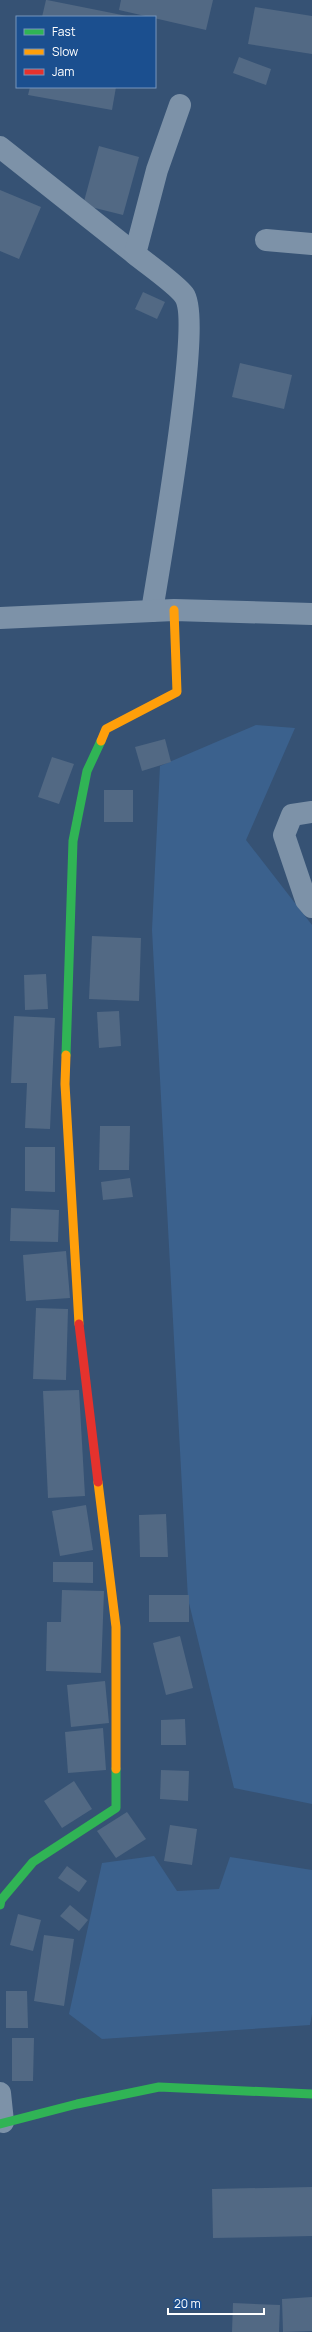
<svg xmlns="http://www.w3.org/2000/svg" width="312" height="2332" viewBox="0 0 312 2332" font-family="Manrope,sans-serif">
<rect width="100%" height="100%" fill="#365274"/>
<!-- water -->
<g fill="#3b618d">
<path d="M256 725 295 728 246 840 312 925V1804L234 1788 188 1599 152 930 160 766Z"/>
<path d="M154 1856 177 1891 219 1889 230 1857 312 1870V2014L310 2025 102 2039 69 2014 102 1863Z"/>
</g>
<!-- building -->
<g fill="#526984">
<path d="M46 0H47L127 16 42 17Z"/>
<path d="M121 0H213L206 30 119 10Z"/>
<path d="M255 7 312 16V54L248 44Z"/>
<path d="M239 57 271 69 266 85 233 73Z"/>
<path d="M30 87H116L112 110 28 95Z"/>
<path d="M99 146 139 157 123 215 83 205Z"/>
<path d="M0 190 41 207 19 259 0 251Z"/>
<path d="M143 292 165 302 157 319 135 309Z"/>
<path d="M240 363 292 375 284 409 232 397Z"/>
<path d="M165 739 171 762 142 771 135 747Z"/>
<path d="M52 757 74 764 59 804 38 797Z"/>
<rect x="104" y="790" width="29" height="32"/>
<path d="M92 936 141 938 139 1001 89 999Z"/>
<path d="M46 974 48 1009 25 1010 24 975Z"/>
<path d="M119 1011 121 1046 99 1048 97 1012Z"/>
<path d="M14 1016 55 1018 50 1129 25 1128 27 1083H11Z"/>
<path d="M100 1126H130L129 1170H99Z"/>
<path d="M25 1147H55V1192L25 1191Z"/>
<path d="M130 1178 133 1197 103 1200 101 1182Z"/>
<path d="M11 1208 59 1210 58 1242 10 1241Z"/>
<path d="M66 1251 70 1298 26 1301 23 1255Z"/>
<path d="M36 1308 68 1309 66 1380 33 1379Z"/>
<path d="M79 1390 85 1496 48 1498 43 1391Z"/>
<path d="M86 1505 93 1550 60 1556 52 1511Z"/>
<path d="M166 1514 168 1557H140L139 1515Z"/>
<path d="M53 1562H93V1583L53 1582Z"/>
<path d="M62 1590 104 1591 101 1673 46 1671 47 1622H61Z"/>
<rect x="149" y="1595" width="40" height="27"/>
<path d="M180 1636 193 1688 166 1695 153 1643Z"/>
<path d="M105 1681 109 1723 71 1727 67 1685Z"/>
<path d="M185 1719 186 1745H161V1720Z"/>
<path d="M103 1728 106 1770 68 1773 65 1732Z"/>
<path d="M161 1770 189 1771 188 1801 160 1799Z"/>
<path d="M74 1781 92 1809 62 1828 44 1801Z"/>
<path d="M127 1812 146 1839 116 1858 97 1831Z"/>
<path d="M170 1825 197 1829 192 1865 164 1861Z"/>
<path d="M67 1866 87 1881 79 1892 58 1878Z"/>
<path d="M70 1905 88 1920 79 1931 60 1916Z"/>
<path d="M18 1914 41 1920 33 1951 10 1945Z"/>
<path d="M44 1935 74 1939 64 2006 34 2001Z"/>
<path d="M6 1991H27L28 2028H6Z"/>
<path d="M12 2038H34L33 2081H12Z"/>
<path d="M312 2187V2236L213 2238 212 2189Z"/>
<path d="M312 2297V2331L283 2332 282 2299Z"/>
<path d="M233 2303 280 2305 279 2332H232Z"/>
</g>
<g fill="none" stroke-linecap="round" stroke-linejoin="round">
<!-- street -->
<g stroke="#7d92a8" stroke-width="22">
<path d="M0 147 135 254"/>
<path d="M266 240 312 244"/>
<path d="M152 611C159 566 203 320 184 295 176 284 147 264 135 254L157 170 180 105"/>
<path d="M0 618 174 610 312 614"/>
<path d="M312 812 292 815 284 835 306 900 312 907"/>
<path d="M0 2093 3 2122"/>
</g>
<!-- fast -->
<g stroke="#30b455" stroke-width="9">
<path d="M66 1055 73 841 87 771 101 741"/>
<path d="M0 1905 1 1900 33 1862 116 1808V1769"/>
<path d="M0 2124 77 2104 159 2087 312 2094"/>
</g>
<!-- slow -->
<g stroke="#ff9f0a" stroke-width="9">
<path d="M101 741 106 729 177 692 174 610"/>
<path d="M66 1055 65 1084 79 1324"/>
<path d="M98 1482 116 1627V1769"/>
</g>
<!-- jam -->
<path stroke="#e5322d" stroke-width="9" d="M79 1324 98 1482"/>
</g>
<!-- legend -->
<rect x="16" y="16" width="140" height="72" fill="#1b4f8f" stroke="#7695bc"/>
<rect x="24" y="29" width="20" height="6" fill="#30b455" stroke="#7695bc"/>
<text x="52" y="36" font-size="12" fill="#ffffff">Fast</text>
<rect x="24" y="49" width="20" height="6" fill="#ff9f0a" stroke="#7695bc"/>
<text x="52" y="56" font-size="12" fill="#ffffff">Slow</text>
<rect x="24" y="69" width="20" height="6" fill="#e5322d" stroke="#7695bc"/>
<text x="52" y="76" font-size="12" fill="#ffffff">Jam</text>
<!-- scale -->
<path d="M168 2308v6h96v-6" fill="none" stroke="#ffffff" stroke-width="2"/>
<text x="174" y="2308" font-size="12" fill="#ffffff" stroke="#1b4f8f" stroke-width="3" paint-order="stroke">20 m</text>
</svg>
